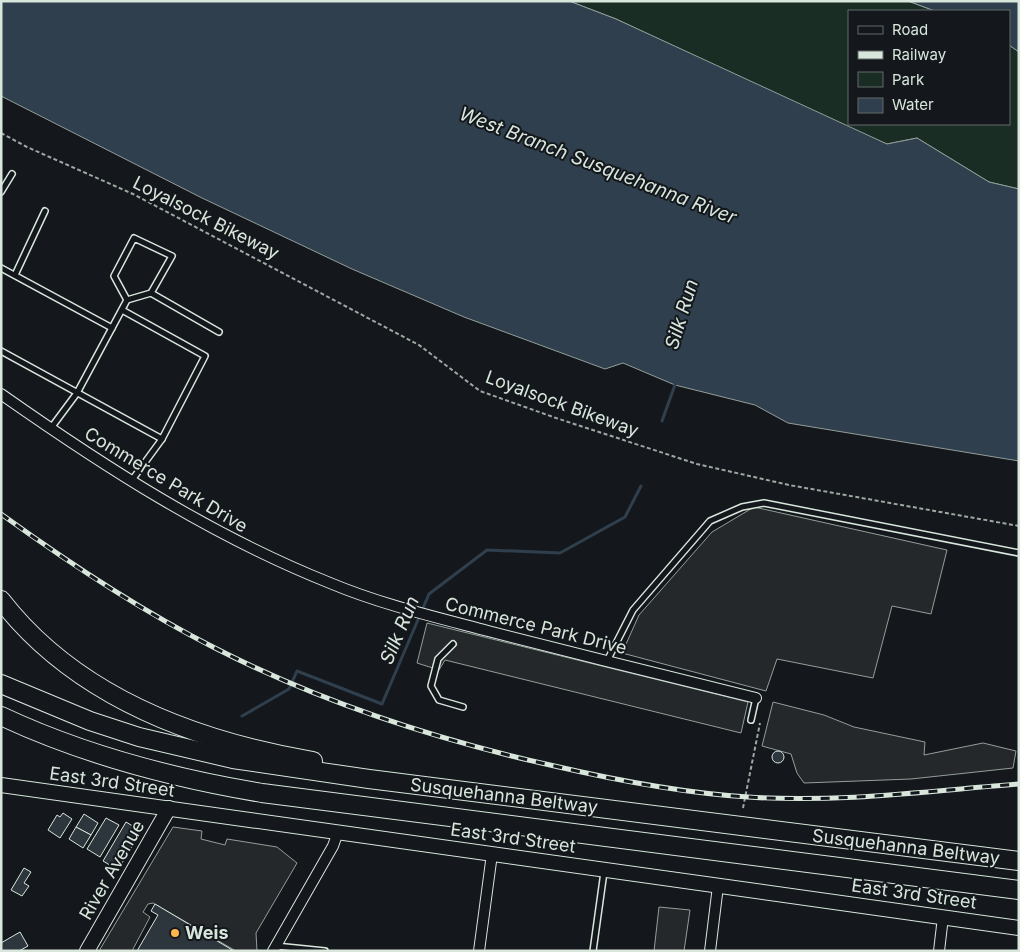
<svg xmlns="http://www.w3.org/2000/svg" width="1020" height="952" viewBox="0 0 1020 952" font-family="Inter,sans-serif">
<rect width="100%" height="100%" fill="#14181c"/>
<!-- green -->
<path fill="#1a2d24" stroke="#939e99" d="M569 1H908L935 11H849V124H1009V45L1019 52V189L989 182 917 138 887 144 855 131 616 19Z"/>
<!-- parking -->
<g fill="#24282b" stroke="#939e99">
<path d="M754 507 947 550 931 614 892 606 873 678 777 659 766 691 622 653 639 615 712 532Z"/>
<path d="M427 623 748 702 741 733 445 660 439 670 417 663Z"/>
<path d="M773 702 824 715 854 727 925 742 924 755 983 743 1016 751 1013 768 911 779 804 783 797 773 791 754 762 746Z"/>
<path d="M173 827 202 831 201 839 225 845 227 839 277 847 297 863 256 933 257 951H236L153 903 148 904 143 912 150 917 132 951H99Z"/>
<path d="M659 907 690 910 684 951H654Z"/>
</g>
<!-- water -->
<g fill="#2f3f4d" stroke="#939e99">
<path d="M1 1H569L616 19 887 144 917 138 989 182 1019 189V461L788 423 755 405 675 385 623 363 605 369 464 317 352 269 202 198 1 96Z"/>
<path d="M908 1H1019V52L1009 45V11H935Z"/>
</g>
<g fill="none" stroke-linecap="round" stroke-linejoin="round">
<!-- stream -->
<g stroke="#2f3f4d" stroke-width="3">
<path d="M662 421 676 382"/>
<path d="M242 716 289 689 297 671 382 704 429 594 487 550 560 553 625 517 641 486"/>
</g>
</g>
<!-- building -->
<g fill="#2c363c" stroke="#d8e6dc">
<circle cx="778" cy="757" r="6"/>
<path d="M63 813 72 819 60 838 48 830 57 815 60 817Z"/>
<path d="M84 814 98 823 91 835 76 827Z"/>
<path d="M106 818 119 825 100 857 87 849Z"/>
<path d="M126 822 141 831 118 870 103 861Z"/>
<path d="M76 827 91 835 83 848 69 839Z"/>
<path d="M24 868 31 872 24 883 29 886 22 896 11 890Z"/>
<path d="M155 904 234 951H137L158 915 151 911Z"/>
<path d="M20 932 28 946 19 951H1V943Z"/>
</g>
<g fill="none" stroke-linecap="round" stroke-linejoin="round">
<!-- lane casing -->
<g stroke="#d8e6dc" stroke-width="8">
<g id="lane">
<path d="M1 192 12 174"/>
<path d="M1 268 112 328"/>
<path d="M15 275 45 211"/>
<path d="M151 293 219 332"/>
<path d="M122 310 205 356 162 439 132 480"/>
<path d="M1 351 162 439"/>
<path d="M51 428 77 393 127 300 151 293 172 256 134 238 114 276 127 300"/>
<path d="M453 644 438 659 431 686 439 700 463 707"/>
<path d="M607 661 633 610 710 521 742 507 764 503 1019 553"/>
<path d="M751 720 756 698"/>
<path d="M276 946 325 951"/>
<path d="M593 951 604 872"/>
</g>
</g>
<!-- street casing -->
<g stroke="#d8e6dc" stroke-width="12">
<g id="street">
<path d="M1 394C105 467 212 536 330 583 380 604 435 617 488 631 577 654 667 676 756 698"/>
<path d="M273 951 333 846 338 832"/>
<path d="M479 951 492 854"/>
<path d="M710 951 718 886"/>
<path d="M939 951 943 917"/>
</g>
</g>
<!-- secondary casing -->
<g stroke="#d8e6dc" stroke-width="16">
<g id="secondary">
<path d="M1 785 1019 928"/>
<path d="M87 951 169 808"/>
</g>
</g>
<!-- highway casing -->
<g stroke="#d8e6dc" stroke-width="20">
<g id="highway">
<path d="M1 600C76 697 196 741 313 761"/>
<path d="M1 684 90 721 139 737 233 759 369 779 1019 861"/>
<path d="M1 716C84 755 172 778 262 793L1019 890"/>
</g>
</g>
<!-- path -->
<g stroke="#9da8a2" stroke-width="2" stroke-dasharray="4 2.5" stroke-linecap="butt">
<path d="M1 133 27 147 133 194 419 345 480 391 556 418 697 464 789 485 1019 526"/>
<path d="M743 808 760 723"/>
</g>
<!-- lane -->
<use href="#lane" stroke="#14181c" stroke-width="5"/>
<!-- street -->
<use href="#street" stroke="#14181c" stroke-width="10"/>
<!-- secondary -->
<use href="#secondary" stroke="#14181c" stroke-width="14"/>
<!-- highway -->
<use href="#highway" stroke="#14181c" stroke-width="18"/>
<!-- rail casing -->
<g stroke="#d8e6dc" stroke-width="5">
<path id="rail" d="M1 514C69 563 138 609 213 647 318 701 434 739 550 765 615 780 681 793 748 797 838 803 929 791 1019 784"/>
</g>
<!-- rail -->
<use href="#rail" stroke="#14181c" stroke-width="3" stroke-dasharray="9" stroke-linecap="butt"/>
</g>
<!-- markers -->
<circle fill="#ffb74d" stroke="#14181c" stroke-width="2" cx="175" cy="933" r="5"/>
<g text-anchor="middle" stroke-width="4" stroke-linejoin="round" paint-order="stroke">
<!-- street labels -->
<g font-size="18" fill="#d8e6dc" stroke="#14181c">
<text transform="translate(206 218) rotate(27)" y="6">Loyalsock Bikeway</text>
<text transform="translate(562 404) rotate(20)" y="6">Loyalsock Bikeway</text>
<text transform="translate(166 480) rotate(31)" y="6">Commerce Park Drive</text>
<text transform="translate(536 626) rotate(14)" y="6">Commerce Park Drive</text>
<text transform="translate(112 782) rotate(8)" y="6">East 3rd Street</text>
<text transform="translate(504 796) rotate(7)" y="6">Susquehanna Beltway</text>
<text transform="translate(513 838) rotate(8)" y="6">East 3rd Street</text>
<text transform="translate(906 847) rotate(7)" y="6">Susquehanna Beltway</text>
<text transform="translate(112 870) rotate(-60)" y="6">River Avenue</text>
<text transform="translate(914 894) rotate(8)" y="6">East 3rd Street</text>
</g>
<!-- poi labels -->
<g font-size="18" font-weight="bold" fill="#d8e6dc" stroke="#14181c" text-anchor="start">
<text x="185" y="939">Weis</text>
</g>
<!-- water labels -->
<g font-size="19" font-style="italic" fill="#d8e6dc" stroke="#14181c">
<text transform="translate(598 165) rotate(21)" y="7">West Branch Susquehanna River</text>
<text transform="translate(681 314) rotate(-73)" y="7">Silk Run</text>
<text transform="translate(399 630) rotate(-67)" y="7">Silk Run</text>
</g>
</g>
<!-- border -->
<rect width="1020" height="952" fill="none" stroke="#d8e6dc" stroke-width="5"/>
<!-- legend -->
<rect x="848" y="10" width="162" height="115" fill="#14181c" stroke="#626a69"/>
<rect x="858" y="26" width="25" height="8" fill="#14181c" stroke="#626a69"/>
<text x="892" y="35" font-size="15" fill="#d8e6dc">Road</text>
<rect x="858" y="51" width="25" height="8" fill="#d8e6dc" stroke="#626a69"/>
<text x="892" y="60" font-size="15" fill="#d8e6dc">Railway</text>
<rect x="858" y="72" width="25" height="15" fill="#1a2d24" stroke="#626a69"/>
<text x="892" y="85" font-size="15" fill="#d8e6dc">Park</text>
<rect x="858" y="98" width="25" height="15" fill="#2f3f4d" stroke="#626a69"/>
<text x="892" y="110" font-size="15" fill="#d8e6dc">Water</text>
</svg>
